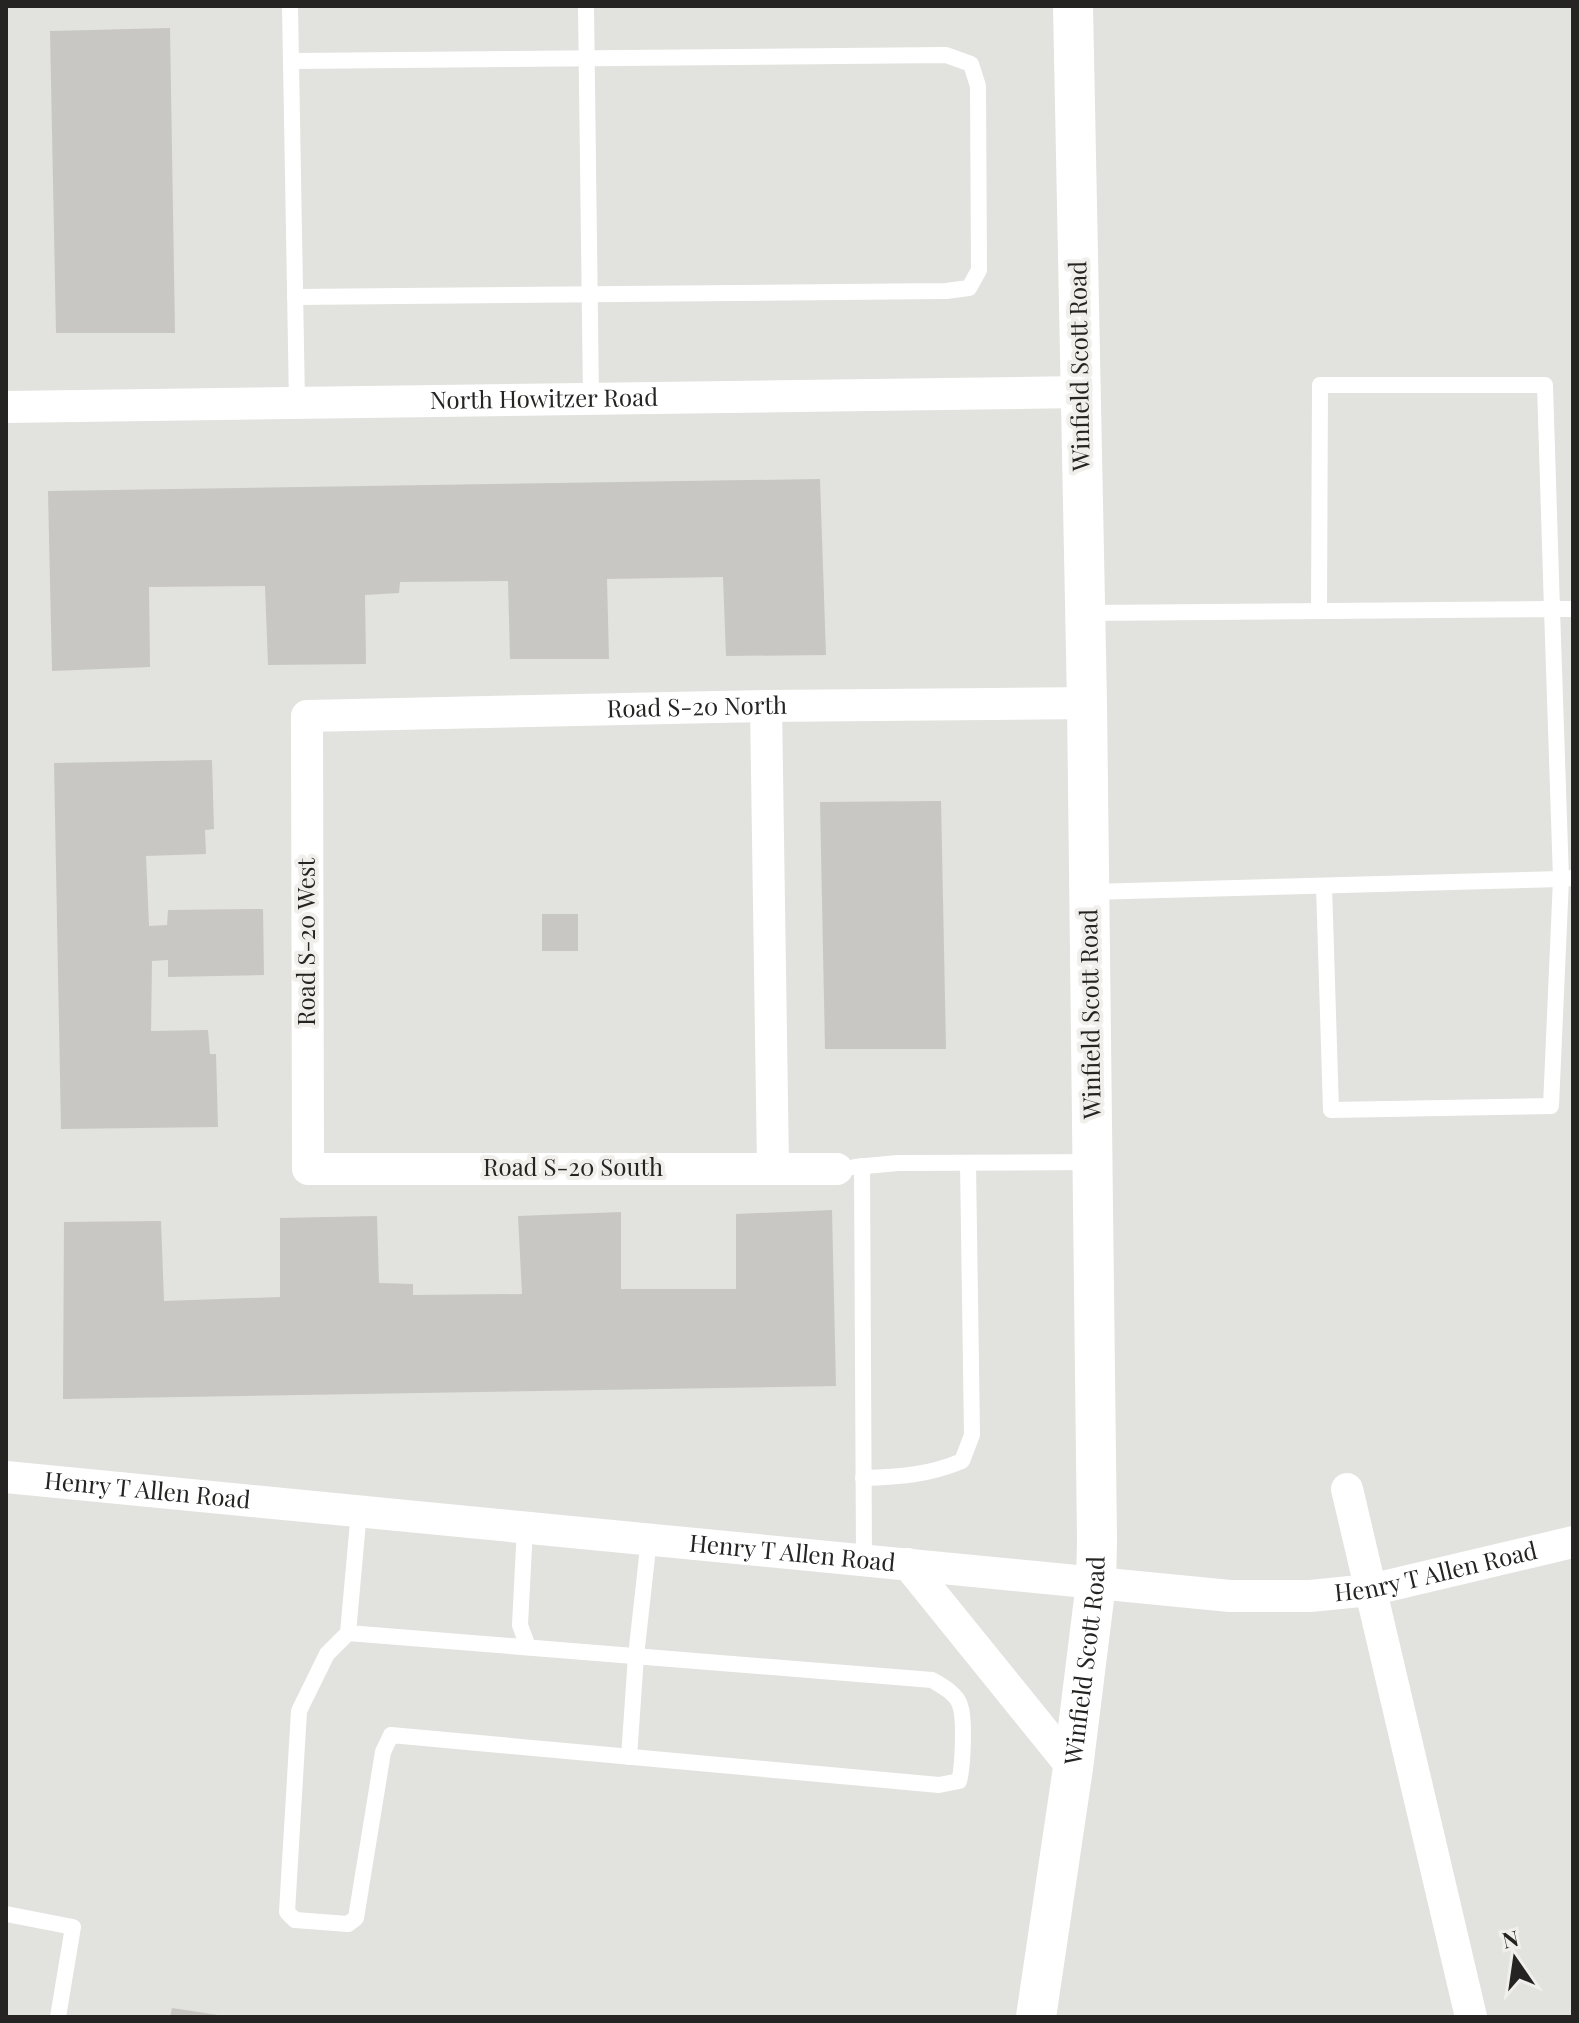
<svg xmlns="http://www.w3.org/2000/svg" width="1579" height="2023" viewBox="0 0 1579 2023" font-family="'Playfair Display',serif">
<rect width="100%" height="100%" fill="#e2e2de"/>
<!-- building -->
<g fill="#c8c7c3">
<path d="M170 28 175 333H56L50 31Z"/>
<path d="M820 479 826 655 726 656 723 577 607 579 609 659H510L508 581 400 582 399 593 365 595 366 664 268 665 265 586 149 587 150 667 52 671 48 491Z"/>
<path d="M212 760 214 829 205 830 206 854 146 856 149 926 167 925 168 910 263 909 264 975 168 977V960L152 961 151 1031 208 1030 210 1054H216L218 1127 61 1129 54 763Z"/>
<path d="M941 801 946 1049H825L820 802Z"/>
<rect x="542" y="914" width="36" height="37"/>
<path d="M832 1210 836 1386 63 1399 64 1222 161 1221 164 1301 280 1297V1218L377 1216 379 1283 413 1284V1295L522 1294 518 1216 621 1212V1289H736V1214Z"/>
<path d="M172 2008 218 2015V2017H170Z"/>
</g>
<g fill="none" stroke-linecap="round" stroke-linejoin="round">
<!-- service -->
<g stroke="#fff" stroke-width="16">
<path d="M290 6 297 403"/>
<path d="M586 6 591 399"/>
<path d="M291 61 946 55 971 64 978 86 979 270 969 288 946 291 295 297"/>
<path d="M1319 611 1320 385H1545L1552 609H1573"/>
<path d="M1086 613 1552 609 1561 879 1090 892"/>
<path d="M1324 886 1331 1110 1551 1106 1561 879 1573 878"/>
<path d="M862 1166 864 1560"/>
<path d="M855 1167 898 1163 1091 1162"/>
<path d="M863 1478C899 1477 929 1475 962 1461L972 1435 968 1163"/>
<path d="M525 1527 520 1625 528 1647"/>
<path d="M348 1633 932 1680C942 1686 956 1693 960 1705 965 1718 963 1767 959 1781L939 1785 391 1735 383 1752 356 1918 348 1924 295 1920 287 1912 299 1711 327 1654 348 1633 359 1511"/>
<path d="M629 1757 636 1656 649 1539"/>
<path d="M6 1914 73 1927 58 2017"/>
</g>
<!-- minor -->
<g stroke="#fff" stroke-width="32">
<path id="s1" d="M6 407 1081 392"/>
<path d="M766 706 773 1167"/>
<path id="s2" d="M837 1169H308L307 716 766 706 1087 703"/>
<path id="s3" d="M6 1477 1230 1596H1310L1370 1590 1573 1542"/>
<path d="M1347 1489 1471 2017"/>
<path d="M908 1564 1073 1768"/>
</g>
<!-- tertiary -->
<path stroke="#fff" stroke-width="40" id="s4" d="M1036 2017 1073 1768 1096 1583 1097 1541 1087 703 1073 6"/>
</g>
<g text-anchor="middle" stroke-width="8" stroke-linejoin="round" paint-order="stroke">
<!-- street labels -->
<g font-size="24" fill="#252423" stroke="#f0efeb">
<text transform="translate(1080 366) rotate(-91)" y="8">Winfield Scott Road</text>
<text dy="8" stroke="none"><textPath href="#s1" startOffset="538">North Howitzer Road</textPath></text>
<text dy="8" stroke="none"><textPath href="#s2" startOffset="1372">Road S-20 North</textPath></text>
<text transform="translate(307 942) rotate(-90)" y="8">Road S-20 West</text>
<text transform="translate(1091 1014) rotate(-91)" y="8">Winfield Scott Road</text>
<text x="573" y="1176">Road S-20 South</text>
<text dy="8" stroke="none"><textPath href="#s3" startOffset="142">Henry T Allen Road</textPath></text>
<text dy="8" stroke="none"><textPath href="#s3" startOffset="790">Henry T Allen Road</textPath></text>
<text dy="8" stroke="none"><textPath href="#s3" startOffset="1438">Henry T Allen Road</textPath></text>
<text dy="8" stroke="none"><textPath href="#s4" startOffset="360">Winfield Scott Road</textPath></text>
</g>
</g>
<!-- border -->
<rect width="1579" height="2023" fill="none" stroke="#252423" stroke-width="16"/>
<!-- north arrow -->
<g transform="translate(1515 1959) rotate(347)" stroke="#f0efeb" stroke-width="6" paint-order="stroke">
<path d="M0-6L14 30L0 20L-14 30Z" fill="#252423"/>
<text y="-12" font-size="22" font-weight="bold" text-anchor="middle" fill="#252423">N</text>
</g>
</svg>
